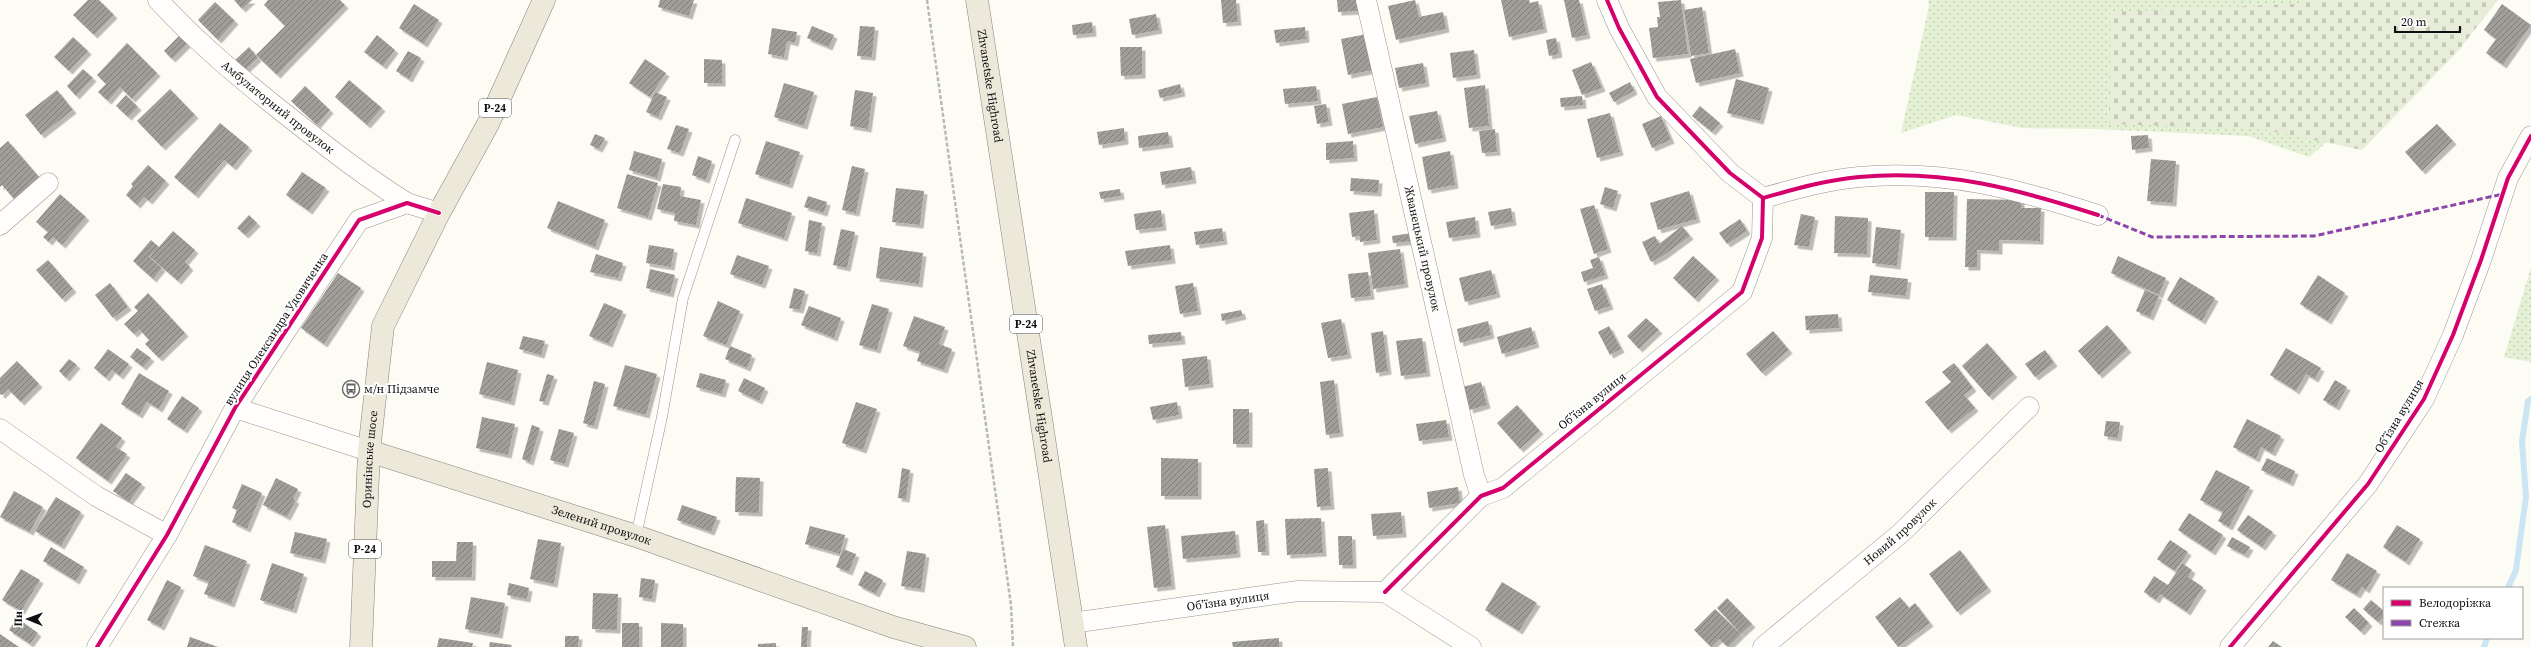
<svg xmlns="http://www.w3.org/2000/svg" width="2531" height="647" viewBox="0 0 2531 647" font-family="'Source Serif 4',serif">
<defs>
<pattern id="grass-dots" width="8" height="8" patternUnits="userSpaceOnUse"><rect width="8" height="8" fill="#e4f1d5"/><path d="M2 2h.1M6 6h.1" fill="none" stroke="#c2cdb6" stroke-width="1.8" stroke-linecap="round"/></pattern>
<pattern id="cemetery-stones" width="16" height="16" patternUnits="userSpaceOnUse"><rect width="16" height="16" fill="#e7edd8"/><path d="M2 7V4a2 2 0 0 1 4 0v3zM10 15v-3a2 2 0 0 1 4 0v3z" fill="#c5cab8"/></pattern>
<pattern id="building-hatch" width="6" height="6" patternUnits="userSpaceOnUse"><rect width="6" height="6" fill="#a09e99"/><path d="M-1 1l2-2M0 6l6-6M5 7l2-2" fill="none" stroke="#817f7b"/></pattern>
<filter id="shadow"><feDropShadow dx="3.5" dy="3.5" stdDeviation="0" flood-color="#0004"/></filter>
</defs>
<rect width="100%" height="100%" fill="#fcfbf4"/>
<!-- grass -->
<g fill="url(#grass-dots)">
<path d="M1928 0H2465L2434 54 2309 157 2248 136 2097 129 2022 128 1956 115 1901 133 1929 6Z"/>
<path d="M2531 268V362L2504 357Z"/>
</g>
<!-- cemetery -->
<path fill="url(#cemetery-stones)" d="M2308 0H2498L2458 51 2362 150 2261 129 2109 124 2110 12 2295 4Z"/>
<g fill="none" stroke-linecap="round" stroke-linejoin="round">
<!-- stream -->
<g stroke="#cbe5f5" stroke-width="6">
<path d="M2508 588 2516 570 2526 497 2522 441 2528 401 2531 399"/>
<path d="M2484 647 2487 638"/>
</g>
</g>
<!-- building -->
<g fill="url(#building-hatch)" filter="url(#shadow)">
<path d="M88 0H99L114 15 94 35 73 15Z"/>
<path d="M234 0H252L242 9Z"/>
<path d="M268 0H340L345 5 277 75 256 55 285 26 264 5Z"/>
<path d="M660 0H694L689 16 658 7Z"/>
<path d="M1221 0H1236L1238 22 1223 23Z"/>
<path d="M1337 0H1359L1360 11 1338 12Z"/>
<path d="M1415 0 1419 17 1443 12 1446 29 1396 40 1388 6Z"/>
<path d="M1501 0H1529L1530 3 1538 1 1544 29 1509 37Z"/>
<path d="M1564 0H1579L1587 35 1572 38Z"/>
<path d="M1681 0 1688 54 1653 58 1649 28 1658 27 1657 17H1660L1658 2Z"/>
<path d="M215 2 235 21 218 40 198 20Z"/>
<path d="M414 4 439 20 424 44 399 28Z"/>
<path d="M2502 4 2531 25 2503 65 2486 53 2496 39 2484 30Z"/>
<path d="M1702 7 1709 53 1691 56 1684 10Z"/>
<path d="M1156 14 1159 30 1132 35 1129 19Z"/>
<path d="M1092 22 1093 33 1073 35 1072 25Z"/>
<path d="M812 26 834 35 829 47 807 38Z"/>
<path d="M860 26 875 27 872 57 857 56Z"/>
<path d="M1305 27 1306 39 1276 43 1274 30Z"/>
<path d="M772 28 797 32 795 43 787 41 784 57 768 54Z"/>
<path d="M1367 34 1373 70 1348 75 1341 39Z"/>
<path d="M377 35 395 50 383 66 364 52Z"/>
<path d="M179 36 187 44 172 59 164 51Z"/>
<path d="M73 37 88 51 69 71 54 57Z"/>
<path d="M1556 38 1559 54 1549 56 1546 40Z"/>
<path d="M127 43 157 73 132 99 120 87 108 101 98 92 106 84 97 75Z"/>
<path d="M249 47 258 58 244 71 235 60Z"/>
<path d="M1120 47H1142V75L1121 76Z"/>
<path d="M1735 49 1740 73 1696 83 1690 59Z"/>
<path d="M1474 50 1477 75 1453 78 1450 53Z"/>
<path d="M408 51 421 58 409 79 396 71Z"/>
<path d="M645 59 666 73 650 97 629 83Z"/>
<path d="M704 59 722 60V83H704Z"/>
<path d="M1591 62 1602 88 1582 95 1572 70Z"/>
<path d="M1423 63 1426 83 1399 88 1395 68Z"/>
<path d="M83 69 93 78 76 96 67 86Z"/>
<path d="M1736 79 1769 88 1760 121 1727 113Z"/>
<path d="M349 80 382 108 367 125 335 97Z"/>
<path d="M1630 82 1634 91 1614 102 1609 93Z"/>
<path d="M784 83 814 92 804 126 774 117Z"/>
<path d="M1180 84 1182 93 1160 98 1158 90Z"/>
<path d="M1485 85 1489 126 1469 128 1464 88Z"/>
<path d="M305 86 330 110 317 125 291 101Z"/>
<path d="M1316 86 1318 101 1285 104 1283 89Z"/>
<path d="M170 89 195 115 162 147 137 121Z"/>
<path d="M57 90 73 110 41 135 25 115Z"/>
<path d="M855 90 873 93 868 129 850 126Z"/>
<path d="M655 92 667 97 658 117 646 112Z"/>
<path d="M126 95 138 107 128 117 116 106Z"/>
<path d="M1582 96 1583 105 1561 107 1560 98Z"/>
<path d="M1377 97 1383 127 1348 134 1342 104Z"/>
<path d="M1326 104 1329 122 1317 124 1314 106Z"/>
<path d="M1700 106 1720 123 1712 132 1692 116Z"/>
<path d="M1437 111 1443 138 1415 144 1409 116Z"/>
<path d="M1610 113 1620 152 1597 158 1587 119Z"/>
<path d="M1661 116 1671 140 1652 148 1642 124Z"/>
<path d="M220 123 249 147 233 167 224 160 195 195 174 177Z"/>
<path d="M2437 124 2453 141 2422 171 2405 152Z"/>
<path d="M676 125 689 129 680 153 667 149Z"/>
<path d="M1124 128 1125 141 1099 145 1097 132Z"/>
<path d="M1495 129 1497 152 1482 153 1479 131Z"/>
<path d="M1168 132 1170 144 1139 148 1138 136Z"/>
<path d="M595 134 605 138 599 149 590 145Z"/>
<path d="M2148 135 2149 148 2132 150 2131 136Z"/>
<path d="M8 141 39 177 14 199 2 185 0 187V148Z"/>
<path d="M766 141 800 152 789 185 755 174Z"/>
<path d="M1353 141 1354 158 1326 160V143Z"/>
<path d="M634 151 662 159 657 178 629 170Z"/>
<path d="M1450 151 1455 185 1428 190 1422 157Z"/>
<path d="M698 156 712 161 706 180 692 175Z"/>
<path d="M2151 159 2176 161 2173 203 2147 201Z"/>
<path d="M148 165 166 181 149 201 144 197 137 205 126 195 133 186 131 184Z"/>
<path d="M852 166 865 169 856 213 842 210Z"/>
<path d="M1191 167 1193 180 1162 185 1160 172Z"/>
<path d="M302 172 326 188 309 211 286 195Z"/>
<path d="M627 174 658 183 648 217 617 208Z"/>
<path d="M1351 178 1379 180 1378 193 1350 191Z"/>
<path d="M663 184 681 187 680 196 701 200 696 225 674 221 675 213 657 209Z"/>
<path d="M1605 187 1618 191 1613 208 1600 204Z"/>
<path d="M896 188 924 191 920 225 892 222Z"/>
<path d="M1120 189 1121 196 1101 199 1099 192Z"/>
<path d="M1689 191 1697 219 1658 230 1650 203Z"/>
<path d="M1925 192H1954L1953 237H1925Z"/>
<path d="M60 194 86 217 62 245 53 237 49 242 43 237 48 232 36 222Z"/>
<path d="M808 196 827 202 824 213 804 207Z"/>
<path d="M746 198 792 213 784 238 738 223Z"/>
<path d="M1967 199 2021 200V208H2041L2040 241 1999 240V251L1977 250V267H1965Z"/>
<path d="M558 201 605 220 595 247 547 228Z"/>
<path d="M1594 205 1608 249 1594 254 1580 209Z"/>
<path d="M1511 208 1513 222 1491 226 1488 212Z"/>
<path d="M1161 210 1163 227 1136 230 1134 214Z"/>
<path d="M1374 210 1377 240 1360 242V236L1352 237 1349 213Z"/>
<path d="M1801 214 1815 217 1809 247 1794 245Z"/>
<path d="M249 215 257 223 245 235 237 228Z"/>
<path d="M1835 216 1868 218 1867 254 1834 253Z"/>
<path d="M1475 217 1477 234 1449 238 1446 222Z"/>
<path d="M1740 219 1747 231 1727 244 1719 233Z"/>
<path d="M809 220 822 223 817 253 805 251Z"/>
<path d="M1682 226 1690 236 1663 256 1651 262 1642 242 1655 236 1659 244Z"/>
<path d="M1876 227 1901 230 1897 266 1872 263Z"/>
<path d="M1222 228 1224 241 1196 245 1194 232Z"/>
<path d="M841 229 855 232 847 268 833 265Z"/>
<path d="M173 231 195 250 185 262 190 267 178 281 150 257 155 250 149 257 162 268 153 279 133 261 151 240 159 247Z"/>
<path d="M1412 233 1413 241 1393 243 1392 236Z"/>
<path d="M649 245 674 249 671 267 646 263Z"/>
<path d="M1170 245 1172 260 1128 266 1125 251Z"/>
<path d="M880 247 923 253 919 284 876 278Z"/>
<path d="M1400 249 1405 284 1373 289 1368 253Z"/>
<path d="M596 254 623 263 618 278 590 272Z"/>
<path d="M737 255 769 266 762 285 730 274Z"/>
<path d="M1693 256 1716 277 1695 299 1673 278Z"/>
<path d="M2118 256 2166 278 2159 295 2111 273Z"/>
<path d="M1599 257 1605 275 1584 282 1581 272 1593 268 1590 260Z"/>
<path d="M48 260 73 289 62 299 36 270Z"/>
<path d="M650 269 675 275 670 294 646 288Z"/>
<path d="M1491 270 1497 294 1465 302 1459 278Z"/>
<path d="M1368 272 1371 296 1351 298 1348 274Z"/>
<path d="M338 273 361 288 324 344 301 328Z"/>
<path d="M1870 275 1908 279 1906 296 1868 292Z"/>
<path d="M2318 275 2345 293 2328 321 2300 304Z"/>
<path d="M2180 277 2215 298 2202 321 2167 300Z"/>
<path d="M110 283 128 307 113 318 95 295Z"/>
<path d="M1193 283 1198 311 1180 314 1175 286Z"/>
<path d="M1602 284 1610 306 1595 311 1587 289Z"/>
<path d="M794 288 805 291 800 310 789 308Z"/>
<path d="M2145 290 2159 296 2150 317 2136 311Z"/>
<path d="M148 293 185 333 159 358 145 344 149 340 139 329 134 334 124 324 138 311 134 307Z"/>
<path d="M718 301 740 311 726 345 703 336Z"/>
<path d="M604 303 623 311 609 344 589 336Z"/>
<path d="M872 304 889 309 877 350 859 345Z"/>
<path d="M809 306 841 318 834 338 801 325Z"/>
<path d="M1241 310 1243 316 1222 321 1221 314Z"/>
<path d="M1838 314 1839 328 1806 330 1805 316Z"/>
<path d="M914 316 945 327 939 344 952 349 944 370 917 361 920 352 903 346Z"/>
<path d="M1646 318 1659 330 1639 349 1627 336Z"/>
<path d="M1341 319 1348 355 1328 358 1321 323Z"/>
<path d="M1488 321 1491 335 1460 343 1457 329Z"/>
<path d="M2107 325 2128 349 2099 375 2078 351Z"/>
<path d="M1609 326 1621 349 1610 355 1598 332Z"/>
<path d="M1531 327 1536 344 1502 354 1497 337Z"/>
<path d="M1383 331 1388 371 1376 373 1371 333Z"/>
<path d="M1773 331 1789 350 1762 373 1746 354Z"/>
<path d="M1181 332 1182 341 1149 344 1148 335Z"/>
<path d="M523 336 545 341 541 355 519 349Z"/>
<path d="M1422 338 1427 373 1401 376 1396 341Z"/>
<path d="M1987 343 2014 374 1989 397 1962 366Z"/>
<path d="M730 346 752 355 747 368 725 359Z"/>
<path d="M137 348 151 358 143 367 130 357Z"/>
<path d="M2286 348 2321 368 2315 379 2306 374 2296 391 2270 375Z"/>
<path d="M108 349 129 364 120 376 112 370 106 378 94 368Z"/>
<path d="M2045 350 2054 363 2035 377 2025 364Z"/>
<path d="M1207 356 1210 384 1185 387 1182 359Z"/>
<path d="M69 359 77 365 66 378 59 371Z"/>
<path d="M17 361 39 384 21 402 8 389 2 395 0 394V378Z"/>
<path d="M487 362 518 370 511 402 479 394Z"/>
<path d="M1954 363 1973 388 1964 395 1975 408 1948 430 1925 402 1951 382 1942 372Z"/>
<path d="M625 365 657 374 646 415 613 406Z"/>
<path d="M139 373 169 391 159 409 147 402 139 415 121 404Z"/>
<path d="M700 373 726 380 722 394 696 387Z"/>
<path d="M547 374 554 376 545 402 539 401Z"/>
<path d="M744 378 765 388 759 401 738 391Z"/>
<path d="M1334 380 1340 433 1326 435 1320 382Z"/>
<path d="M2335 380 2347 387 2336 407 2323 400Z"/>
<path d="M594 381 605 384 594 426 583 423Z"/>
<path d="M1481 382 1487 405 1470 410 1463 387Z"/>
<path d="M182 396 199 408 184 430 167 419Z"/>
<path d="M856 402 877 409 863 450 842 443Z"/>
<path d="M1177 402 1179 415 1153 420 1150 407Z"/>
<path d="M1517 405 1540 431 1520 449 1497 423Z"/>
<rect x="1233" y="409" width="16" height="35"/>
<path d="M482 417 515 424 508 455 476 448Z"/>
<path d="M2247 419 2281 436 2272 453 2261 447 2256 459 2233 447Z"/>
<path d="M1446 420 1449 437 1419 441 1416 424Z"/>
<path d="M2106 421 2120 422 2118 438 2104 436Z"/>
<path d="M101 423 122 438 116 447 127 454 108 481 76 458Z"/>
<path d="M532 425 540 428 530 462 522 459Z"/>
<path d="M559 429 574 433 565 464 550 460Z"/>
<path d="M1161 458 1198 459V496H1161Z"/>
<path d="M2267 458 2295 471 2290 483 2261 470Z"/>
<path d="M902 468 910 470 906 499 898 498Z"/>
<path d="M1328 468 1331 506 1317 507 1314 469Z"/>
<path d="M2216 470 2250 487 2229 527 2218 521 2223 512 2200 500Z"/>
<path d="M126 473 142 484 129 502 113 491Z"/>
<path d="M736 477 760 478 759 513 735 512Z"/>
<path d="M276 478 298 489 293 499 296 500 287 517 263 505Z"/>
<path d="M242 484 262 493 247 529 232 522 237 510 232 508Z"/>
<path d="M1458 487 1460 503 1429 508 1427 492Z"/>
<path d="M14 491 43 507 30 532 0 517Z"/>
<path d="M56 497 81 512 61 546 35 531Z"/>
<path d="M682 505 717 517 711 532 677 520Z"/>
<path d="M1401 512 1403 534 1373 536 1371 514Z"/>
<path d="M2189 513 2223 535 2212 552 2178 530Z"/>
<path d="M2248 515 2273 532 2262 547 2237 530Z"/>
<path d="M1321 518 1323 553 1287 555 1285 519Z"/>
<path d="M1264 520 1266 552H1258L1256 521Z"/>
<path d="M1165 525 1172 586 1154 588 1147 527Z"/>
<path d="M2397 525 2420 539 2406 562 2383 547Z"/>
<path d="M810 526 845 535 840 554 805 544Z"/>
<path d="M1235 531 1237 554 1183 559 1181 536Z"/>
<path d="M295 532 327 539 322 560 290 553Z"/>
<path d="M1338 536H1352L1353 565H1339Z"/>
<path d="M2232 537 2250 547 2245 555 2227 546Z"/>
<path d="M538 539 561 543 554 584 530 579Z"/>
<path d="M2170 540 2188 552 2175 571 2157 559Z"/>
<path d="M457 542H473L472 577H432V561H456Z"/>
<path d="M205 545 247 561 231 604 204 594 209 582 193 576Z"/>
<path d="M51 547 84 567 76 581 43 561Z"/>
<path d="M843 549 856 554 849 572 836 567Z"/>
<path d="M1960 550 1988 588 1957 612 1929 574Z"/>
<path d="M907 551 926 554 921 589 901 586Z"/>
<path d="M2347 553 2377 571 2366 590 2362 587 2357 595 2331 580Z"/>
<path d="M272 563 304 574 293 610 260 600Z"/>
<path d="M2182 563 2192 570 2188 577 2203 587 2187 612 2160 594 2156 600 2144 592 2154 576 2168 585Z"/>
<path d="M21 569 40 580 21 611 2 600Z"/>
<path d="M865 571 883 580 876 594 858 585Z"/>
<path d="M641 578 655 580 652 599 639 597Z"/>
<path d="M167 580 181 587 161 627 147 620Z"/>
<path d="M1502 582 1537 603 1519 631 1485 610Z"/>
<path d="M509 583 529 588 527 599 507 595Z"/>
<path d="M593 593 618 594 617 630 592 629Z"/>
<path d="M471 597 505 603 499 635 465 629Z"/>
<path d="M1900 597 1909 608 1915 603 1930 623 1898 647 1875 617Z"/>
<path d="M1727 598 1752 624 1741 634 1717 608Z"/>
<path d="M2371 600 2384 611V616L2378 622 2363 609Z"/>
<path d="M2354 608 2369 623 2361 632 2345 617Z"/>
<path d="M1715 609 1741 634 1728 647 1719 639 1711 647 1694 630Z"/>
<path d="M17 618 38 633 30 644 9 630Z"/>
<rect x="622" y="623" width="17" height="24"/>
<path d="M661 623 683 624V647H661Z"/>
<path d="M802 627H808L807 647H801Z"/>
<path d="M0 634 19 647H0Z"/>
<path d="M565 636H579L578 647H565Z"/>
<path d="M190 637 218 647H187Z"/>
<path d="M439 638 473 643 472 647H437Z"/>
<path d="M1279 638V647H1233L1232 642Z"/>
<path d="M2273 641 2282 647H2268Z"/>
<path d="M490 642 512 645 511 647H489Z"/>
<path d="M776 643V647H758V644Z"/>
</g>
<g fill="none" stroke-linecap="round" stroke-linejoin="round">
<!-- service casing -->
<g stroke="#969592" stroke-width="11">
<path id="service" d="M636 536 662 417 683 298 735 140"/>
</g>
<!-- minor casing -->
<g stroke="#969592" stroke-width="21">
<g id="minor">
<path id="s1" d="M158 0C199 45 246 83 294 121 331 150 367 178 407 203"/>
<path id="s2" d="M1366 0 1474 475 1481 496"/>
<path d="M1607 0 1619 28 1657 97 1730 173 1763 198C1795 189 1826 180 1859 177 1945 169 2017 189 2098 215"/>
<path d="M0 225 48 183"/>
<path d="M235 408 369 451"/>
<path d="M0 429 96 496 167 535"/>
<path d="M1385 592 1481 496 1503 488 1742 292 1762 238 1763 198"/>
<path d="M1072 623 1298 591 1385 592 1471 647"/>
<path d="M97 647 167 535 235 408 359 220 407 203 439 213"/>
<path id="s3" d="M1763 647 1901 533 2029 407"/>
<path d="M2230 647 2368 484 2424 399 2453 335 2481 260 2508 178 2531 136"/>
</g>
</g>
<!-- primary casing -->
<g stroke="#83837f" stroke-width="23">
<g id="primary">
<path id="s4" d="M977 0 1076 647"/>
<path id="s5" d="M369 451 636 536 893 627 965 647"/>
<path id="s6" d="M361 647 369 451 383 326 439 213 488 124 544 0"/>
</g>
</g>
<!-- path -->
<path stroke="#b9b9b8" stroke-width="2.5" stroke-dasharray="4 2" stroke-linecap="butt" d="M927 0 1011 605 1013 647"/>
<!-- service -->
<use href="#service" stroke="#fffefd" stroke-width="10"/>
<!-- minor -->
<use href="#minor" stroke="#fffefd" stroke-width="20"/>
<!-- primary -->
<use href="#primary" stroke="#ece8da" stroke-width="22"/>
<!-- quiet -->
<path stroke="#8e44ad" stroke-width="3" stroke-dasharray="6 3" stroke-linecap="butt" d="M2098 215 2152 237 2314 236 2503 194"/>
<!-- cycleway casing -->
<g stroke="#fff" stroke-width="6">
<g id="cycleway">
<path d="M1607 0 1619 28 1657 97 1730 173 1763 198C1795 189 1826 180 1859 177 1945 169 2017 189 2098 215"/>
<path d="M1385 592 1481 496 1503 488 1742 292 1762 238 1763 198"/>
<path d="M97 647 167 535 235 408 359 220 407 203 439 213"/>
<path d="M2230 647 2368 484 2424 399 2453 335 2481 260 2508 178 2531 136"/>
</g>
</g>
<!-- cycleway -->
<use href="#cycleway" stroke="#d6006c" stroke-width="4"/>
</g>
<!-- icons -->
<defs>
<g id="bus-ring" transform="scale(0.9)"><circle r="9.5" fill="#fff" stroke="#62625f" stroke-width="1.5"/><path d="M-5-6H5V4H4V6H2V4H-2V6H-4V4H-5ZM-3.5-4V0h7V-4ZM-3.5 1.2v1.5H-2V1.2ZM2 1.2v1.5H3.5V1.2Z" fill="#62625f"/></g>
</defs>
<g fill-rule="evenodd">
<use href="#bus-ring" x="351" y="389"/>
</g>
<g text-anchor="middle" stroke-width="4" stroke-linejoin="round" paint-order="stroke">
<!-- shield labels -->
<g fill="#fff" stroke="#575757" stroke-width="1">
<rect x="479" y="99" width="32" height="18" rx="3"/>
<rect x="1010" y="315" width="32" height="18" rx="3"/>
<rect x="349" y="540" width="32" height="18" rx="3"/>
</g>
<g font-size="11" font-weight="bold" fill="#0f0f0f">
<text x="495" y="112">Р-24</text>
<text x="1026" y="328">Р-24</text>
<text x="365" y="553">Р-24</text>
</g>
<!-- street labels -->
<g font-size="12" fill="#0f0f0f" stroke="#fff">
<text dy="4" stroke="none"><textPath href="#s4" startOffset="87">Zhvanetske Highroad</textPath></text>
<text dy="4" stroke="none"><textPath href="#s1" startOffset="161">Амбулаторний провулок</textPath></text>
<text dy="4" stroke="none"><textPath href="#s2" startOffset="255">Жванецький провулок</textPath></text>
<text transform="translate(276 329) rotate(-57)" y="4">вулиця Олександра Удовиченка</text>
<text transform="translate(1592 401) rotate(-39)" y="4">Обʼїзна вулиця</text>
<text dy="4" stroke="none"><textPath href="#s4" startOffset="411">Zhvanetske Highroad</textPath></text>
<text transform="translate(2399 416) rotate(-59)" y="4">Обʼїзна вулиця</text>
<text dy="4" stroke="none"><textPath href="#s6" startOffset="188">Оринінське шосе</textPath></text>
<text dy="4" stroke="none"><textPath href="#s5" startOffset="244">Зелений провулок</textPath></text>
<text dy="4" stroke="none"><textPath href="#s3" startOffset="179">Новий провулок</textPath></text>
<text transform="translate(1228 601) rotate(-8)" y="4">Обʼїзна вулиця</text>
</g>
<!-- poi labels -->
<g font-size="12" fill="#0f0f0f" stroke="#fff" text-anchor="start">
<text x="364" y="393">м/н Підзамче</text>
</g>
</g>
<!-- legend -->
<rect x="2383" y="587" width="140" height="52" fill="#ffffff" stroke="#9f9f9f"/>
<rect x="2391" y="600" width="20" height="6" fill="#d6006c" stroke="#9f9f9f"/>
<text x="2419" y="607" font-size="12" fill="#0f0f0f">Велодоріжка</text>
<rect x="2391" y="620" width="20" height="6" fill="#8e44ad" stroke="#9f9f9f"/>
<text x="2419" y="627" font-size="12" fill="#0f0f0f">Стежка</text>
<!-- north arrow -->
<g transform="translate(28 619) rotate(271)" stroke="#ffffff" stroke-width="3" paint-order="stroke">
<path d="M0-3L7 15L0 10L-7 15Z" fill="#0f0f0f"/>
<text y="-6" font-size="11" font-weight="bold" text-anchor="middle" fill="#0f0f0f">Пн</text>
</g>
<!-- scale -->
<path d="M2395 26v6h65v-6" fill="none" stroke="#0f0f0f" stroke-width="2"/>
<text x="2401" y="26" font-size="12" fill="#0f0f0f" stroke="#ffffff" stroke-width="3" paint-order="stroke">20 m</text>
</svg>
